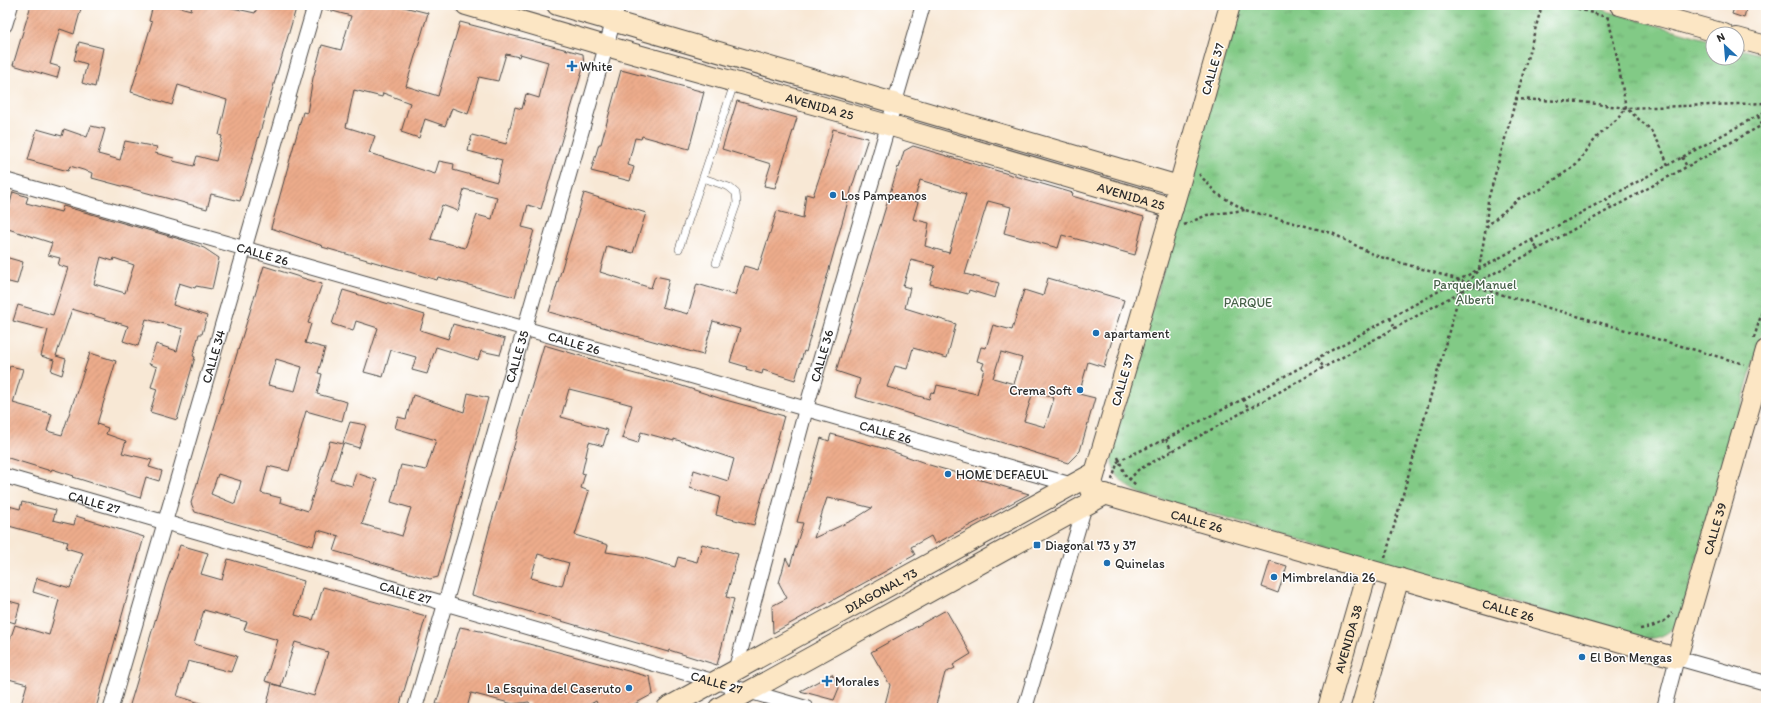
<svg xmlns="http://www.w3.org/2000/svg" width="1771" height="713" viewBox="0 0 1771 713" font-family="Itim,sans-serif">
<defs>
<pattern id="park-tufts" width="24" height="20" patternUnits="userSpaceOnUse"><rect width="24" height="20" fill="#82ca86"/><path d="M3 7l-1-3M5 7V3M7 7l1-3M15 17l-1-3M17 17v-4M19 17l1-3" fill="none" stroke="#6ba46e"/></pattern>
<pattern id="building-hatch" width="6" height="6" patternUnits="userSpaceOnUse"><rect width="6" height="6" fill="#edac8c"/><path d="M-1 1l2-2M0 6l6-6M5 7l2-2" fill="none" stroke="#cb9479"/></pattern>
</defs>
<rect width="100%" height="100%" fill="#fff"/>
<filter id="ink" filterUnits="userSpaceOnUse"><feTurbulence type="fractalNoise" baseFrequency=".025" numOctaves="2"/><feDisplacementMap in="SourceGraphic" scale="8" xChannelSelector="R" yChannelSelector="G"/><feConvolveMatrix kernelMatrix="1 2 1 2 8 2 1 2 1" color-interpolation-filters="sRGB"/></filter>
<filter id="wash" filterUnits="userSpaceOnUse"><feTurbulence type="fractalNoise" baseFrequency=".012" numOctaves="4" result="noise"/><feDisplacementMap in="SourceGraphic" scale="16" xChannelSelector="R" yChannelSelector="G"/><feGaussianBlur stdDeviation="0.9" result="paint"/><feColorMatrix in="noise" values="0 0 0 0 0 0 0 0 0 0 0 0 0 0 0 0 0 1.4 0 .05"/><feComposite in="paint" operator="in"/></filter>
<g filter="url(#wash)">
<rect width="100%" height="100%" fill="#f8e8d5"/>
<!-- park -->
<path fill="url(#park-tufts)" stroke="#567a58" d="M1239 5H1585L1713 41V58H1737V48L1766 56V319L1680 619C1667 639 1652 641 1630 637L1383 563 1144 495C1125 486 1109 475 1112 451Z"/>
<g id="blocks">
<!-- building -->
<g fill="url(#building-hatch)" fill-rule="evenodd">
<path d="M31 5H82L74 34 60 29 50 64 60 67 57 78 13 65Z"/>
<path d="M153 5H172L191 10 192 5H219L255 13 258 5H297L240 201 211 194 207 209 92 178 93 173 70 166 68 171 28 160 37 129 62 136 64 129 87 137 91 126 105 129 98 154 120 160 125 141 157 147 155 153 174 158 173 161 194 166 197 156 216 161 222 136 219 135 227 100 178 85 172 105 131 92 152 22 149 21Z"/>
<path d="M326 5H396L428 13 406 86 438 96 460 22 583 54 584 65 541 209 528 205 522 227 534 230 515 297 438 277 437 280 322 247 323 246 271 228 303 112 307 113 313 78 322 45 341 50 351 16 325 9ZM506 54 519 57 520 54 548 62 539 98 526 94 522 109 515 107 506 144 472 135 468 151 502 160 497 182 453 170 454 164 439 161 435 174 369 153 375 136 346 127 354 90 382 97 383 93 410 103 401 132 419 138 425 119 445 126 452 108 468 114 479 77 498 81ZM464 189 497 197 492 219 477 215 465 248 431 239 442 205 458 211Z"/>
<path d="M1735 5H1747L1744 18 1732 14Z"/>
<path d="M79 42 103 48 95 87 82 83 87 64 74 60Z"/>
<path d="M621 70 704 92 689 149 642 136 641 139 635 138 628 165 634 167 630 181 591 171 599 144H601Z"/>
<path d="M737 101 797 118 775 188 764 186 771 164 722 149Z"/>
<path d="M833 129 868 138 852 187 806 352 804 351 795 380 763 370 762 374 746 369 747 367 730 362 740 329 713 321 703 355 549 312 584 193 646 213 633 253 607 246 600 272 651 288 655 276 669 279 662 307 688 314 697 284 735 295 744 266 758 270 777 211 803 218 806 194 813 196 826 158Z"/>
<path d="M913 146 1073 193 1072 196 1144 217 1135 255 1062 235 1058 248 1004 233 1011 207 988 201 965 274 999 283 995 298 969 290 968 294 930 284 935 266 911 260 903 286 910 288 905 308 956 324 947 358 913 348 907 369 895 366 887 387 929 399 931 392 935 393 937 385 977 394 984 369 982 368 984 363 977 361 981 347 986 348 993 325 1012 330 1024 290 1043 296 1048 278 1124 300 1104 367 1088 362 1079 394 1095 398 1080 451 1068 463 855 397 860 379 836 371 898 167 899 168 904 151ZM920 180 966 194 949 253 925 246 929 223 913 219 918 202 914 201ZM1001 352 1022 358 1014 384 993 378ZM1033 392 1054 398 1045 427 1024 421Z"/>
<path d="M13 192 28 197 26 203 61 212 63 206 183 240 204 248 219 258 212 289 196 286 195 288 179 283 173 305 207 316 202 334H199L193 356 195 357 177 420 150 412 157 389 151 387 157 367 149 364 156 344 177 351 183 329 146 319 138 346 123 341 128 326 72 309 56 356 66 359 62 375 51 371 54 360 41 356 48 330 13 321 18 305 53 315 68 268 58 265 60 258 48 255 52 243 5 228V210L8 211ZM101 257 113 261 114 258 134 265 125 293 94 284Z"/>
<path d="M5 257 23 262 17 284 5 281Z"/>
<path d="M264 266 322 284 308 323 311 324 305 343 325 348 318 373 322 374 317 394 347 402 342 421 306 411 289 471 268 466 261 493 281 498 280 502 308 511 330 441 343 444 331 480 352 486 356 473 377 480 362 524 402 536 411 508 391 502 401 465 426 470 436 440 395 428 398 417 406 419 413 395 464 412 468 393 488 398 438 577 430 579 334 551 339 536 318 530 313 546 195 512 191 503ZM276 359 302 367 295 391 268 385ZM218 474 241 481 235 504 211 494Z"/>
<path d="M343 290 425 315 420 330 448 339 453 324 505 339 500 355 481 351 478 360 436 347 427 374 412 370 416 357 391 350 383 377 364 372 378 328 356 321 353 331 332 324Z"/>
<path d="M544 345 625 369 624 371 673 384V383L722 399 784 416 754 525 716 515 720 497 690 488 694 470 728 481 734 459 674 439V441L641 432 638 443 622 438 632 405 617 401 569 389 561 417 608 430 603 446 589 442 582 473 585 474 581 488 589 491 575 535 608 545 606 552 640 557 675 567 678 557 697 562 702 544 738 554 726 597 734 599 717 665 669 650 668 652 472 595 489 530ZM538 554 569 563 562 586 531 578Z"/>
<path d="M90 353 116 361 97 424 108 428 106 434 126 441 122 453 152 460 149 467 162 471 159 481 146 477 140 498 73 477 74 476 52 469 51 471 5 457V375L7 376 10 366 23 369 13 403 52 414 47 431 62 435Z"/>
<path d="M350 422 366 425 359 448 343 443Z"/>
<path d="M831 434 886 449 925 463 926 464 1029 494 935 544 931 536 911 547 915 555 773 633 772 606 787 598 779 583 786 558 790 566 803 523 797 522 821 438 829 441ZM827 498 844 501 872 508 853 520 814 538Z"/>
<path d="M22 502 56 510 53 520 74 525 76 516 144 537 96 708H20L27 684 5 678V654L15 625 49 635 59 600 33 592 37 578 70 588 83 553 66 548 68 542 5 525V505L20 509Z"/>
<path d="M180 545 208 553 201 574 222 580 228 559 304 581 295 615 313 620 323 587 426 616 399 708H266L272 683 265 681 278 640 244 630 247 622 204 610 194 644 237 656 231 672 188 661 177 696 207 705V708H129L166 584ZM295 642 328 652 314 696 273 684 281 686Z"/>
<path d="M1270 561 1287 566 1278 593 1262 587Z"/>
<path d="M5 600 20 604 15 623 5 620Z"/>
<path d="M946 610 971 654 953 665 955 668 945 673 935 708H884L890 685 871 652Z"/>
<path d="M460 627 485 632 650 677 653 694 627 708H599L596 701 583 708H532L529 702 513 704 471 693 467 708H454L436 704Z"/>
<path d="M832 674 839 688 834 700 800 691Z"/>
</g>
</g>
</g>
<g filter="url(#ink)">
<use href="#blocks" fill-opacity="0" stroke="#4a4744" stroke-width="1"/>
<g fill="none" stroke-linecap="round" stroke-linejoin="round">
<!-- lane casing -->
<g stroke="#4a4744" stroke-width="8">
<g id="lane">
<path d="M703 178 729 187 736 193 737 203 716 263"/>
<path d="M679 249 734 84"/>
</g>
</g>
<!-- street casing -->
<g stroke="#4a4744" stroke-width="16">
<g id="street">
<path d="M5 25 11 5"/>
<path id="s1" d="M5 180 1076 486"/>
<path id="s2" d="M5 476 806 708"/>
<path id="s3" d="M734 675 806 409 923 5"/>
<path id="s4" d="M111 708 315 5"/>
<path id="s5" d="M415 708 618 5"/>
<path d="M1025 708 1086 502"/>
<path d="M1664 708 1677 658 1766 683"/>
</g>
</g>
<!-- secondary casing -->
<g stroke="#4a4744" stroke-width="22">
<g id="secondary">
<path id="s6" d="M466 5 606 46 888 125 1173 208"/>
<path d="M557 5 1179 186"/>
<path id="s7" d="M1230 5 1179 186 1090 490 1677 658 1766 350"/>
<path d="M1620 5 1724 34"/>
<path d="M1737 38 1766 46"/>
<path id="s8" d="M667 708 1094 473"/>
<path d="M719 708 1106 494"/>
<path id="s9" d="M1328 708 1368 569"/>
<path d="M1361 708 1399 578"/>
</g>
</g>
<!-- path -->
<g stroke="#4a4744" stroke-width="2.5" stroke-dasharray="3 3" stroke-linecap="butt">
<path d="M1566 5 1609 18"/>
<path d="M1608 17 1617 57 1626 108 1650 129 1660 145 1668 165"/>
<path d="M1515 99 1582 102 1626 108 1766 103"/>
<path d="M1758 116 1762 125"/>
<path d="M1682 157 1687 167"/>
<path d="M1199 174 1216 193 1245 210 1332 233 1374 255 1460 280 1472 286 1744 364"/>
<path d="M1606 199 1611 209"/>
<path d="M1184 225 1207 215 1245 210"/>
<path d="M1486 227 1518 199 1541 189 1576 165 1596 138 1619 117 1626 108"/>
<path d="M1532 240 1537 249"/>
<path d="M1390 318 1395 328"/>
<path d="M1754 338 1766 299"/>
<path d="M1318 358 1323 367"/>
<path d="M1243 399 1249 409"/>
<path d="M1166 439 1172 451"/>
<path d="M1118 457 1125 475 1136 485"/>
<path d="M1118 461 1166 439 1243 399 1766 111"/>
<path d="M1112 480 1118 461"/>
<path d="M1129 480 1138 470 1766 123"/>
<path d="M1385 558 1460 292 1479 269 1486 227 1488 200 1542 5"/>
<path d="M1640 629C1654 627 1664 624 1672 613"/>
</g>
<!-- lane -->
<use href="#lane" stroke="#fff" stroke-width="7"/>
<!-- street -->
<use href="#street" stroke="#fff" stroke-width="14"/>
<!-- secondary -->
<use href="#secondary" stroke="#fce6c4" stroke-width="20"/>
</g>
</g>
<!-- markers -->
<g fill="#1f6fb2" stroke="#fff" stroke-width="1.5">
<path d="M570 60h4v4h4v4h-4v4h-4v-4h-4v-4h4z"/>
<circle cx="833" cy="195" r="4"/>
<circle cx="1096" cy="333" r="4"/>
<circle cx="1080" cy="390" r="4"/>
<circle cx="948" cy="474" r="4"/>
<rect x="1033" y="541" width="8" height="8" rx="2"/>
<circle cx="1107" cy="563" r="4"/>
<circle cx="1274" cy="577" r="4"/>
<circle cx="1582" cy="657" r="4"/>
<path d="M825 675h4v4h4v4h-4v4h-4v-4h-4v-4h4z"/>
<circle cx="629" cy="688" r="4"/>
</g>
<g text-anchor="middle" stroke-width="3" stroke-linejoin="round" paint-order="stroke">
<!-- poi labels -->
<g font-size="13" fill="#2b2b2b" stroke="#fff" text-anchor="start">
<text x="580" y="71">White</text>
<text x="841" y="200">Los Pampeanos</text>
<text x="1104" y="338">apartament</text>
<text x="1072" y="395" text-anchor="end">Crema Soft</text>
<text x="956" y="479">HOME DEFAEUL</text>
<text x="1045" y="550">Diagonal 73 y 37</text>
<text x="1115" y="568">Quinelas</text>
<text x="1282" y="582">Mimbrelandia 26</text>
<text x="1590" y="662">El Bon Mengas</text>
<text x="835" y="686">Morales</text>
<text x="621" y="693" text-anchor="end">La Esquina del Caseruto</text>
</g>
<!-- street labels -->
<g font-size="13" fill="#2b2b2b" stroke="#fff">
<text transform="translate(1212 69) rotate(-74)" y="5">CALLE 37</text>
<text dy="5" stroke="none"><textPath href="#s6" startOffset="368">AVENIDA 25</textPath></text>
<text dy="5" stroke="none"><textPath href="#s6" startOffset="692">AVENIDA 25</textPath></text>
<text dy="5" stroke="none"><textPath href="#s1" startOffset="268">CALLE 26</textPath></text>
<text dy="5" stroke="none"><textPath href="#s1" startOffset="592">CALLE 26</textPath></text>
<text dy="5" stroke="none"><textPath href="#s5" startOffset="366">CALLE 35</textPath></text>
<text dy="5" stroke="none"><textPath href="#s3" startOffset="331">CALLE 36</textPath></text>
<text dy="5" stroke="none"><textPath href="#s4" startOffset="366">CALLE 34</textPath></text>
<text transform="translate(1122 380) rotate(-74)" y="5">CALLE 37</text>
<text dy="5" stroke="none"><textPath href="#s1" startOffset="916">CALLE 26</textPath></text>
<text dy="5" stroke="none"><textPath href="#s2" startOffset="93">CALLE 27</textPath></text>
<text dy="5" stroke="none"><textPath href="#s7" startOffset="616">CALLE 26</textPath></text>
<text dy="5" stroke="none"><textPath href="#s7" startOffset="1250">CALLE 39</textPath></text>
<text dy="5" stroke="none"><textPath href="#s8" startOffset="244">DIAGONAL 73</textPath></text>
<text dy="5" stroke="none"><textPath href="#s2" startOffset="417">CALLE 27</textPath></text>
<text dy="5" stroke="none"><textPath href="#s7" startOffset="940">CALLE 26</textPath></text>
<text dy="5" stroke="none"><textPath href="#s9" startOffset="72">AVENIDA 38</textPath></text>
<text dy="5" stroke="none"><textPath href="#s2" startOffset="741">CALLE 27</textPath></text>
</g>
<!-- park labels -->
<g font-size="13" fill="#49634b" stroke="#fff">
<text x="1475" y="289">Parque Manuel<tspan x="1475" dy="15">Alberti</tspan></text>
<text x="1248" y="307">PARQUE</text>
</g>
</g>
<!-- margin -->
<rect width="1771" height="713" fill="none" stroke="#fff" stroke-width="20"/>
<!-- north arrow -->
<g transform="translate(1725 46) rotate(334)"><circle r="19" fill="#ffffff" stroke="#aaaaaa"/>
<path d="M0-3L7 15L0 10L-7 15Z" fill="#1f6fb2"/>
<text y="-6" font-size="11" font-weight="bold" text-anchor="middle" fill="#2b2b2b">N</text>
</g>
</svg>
